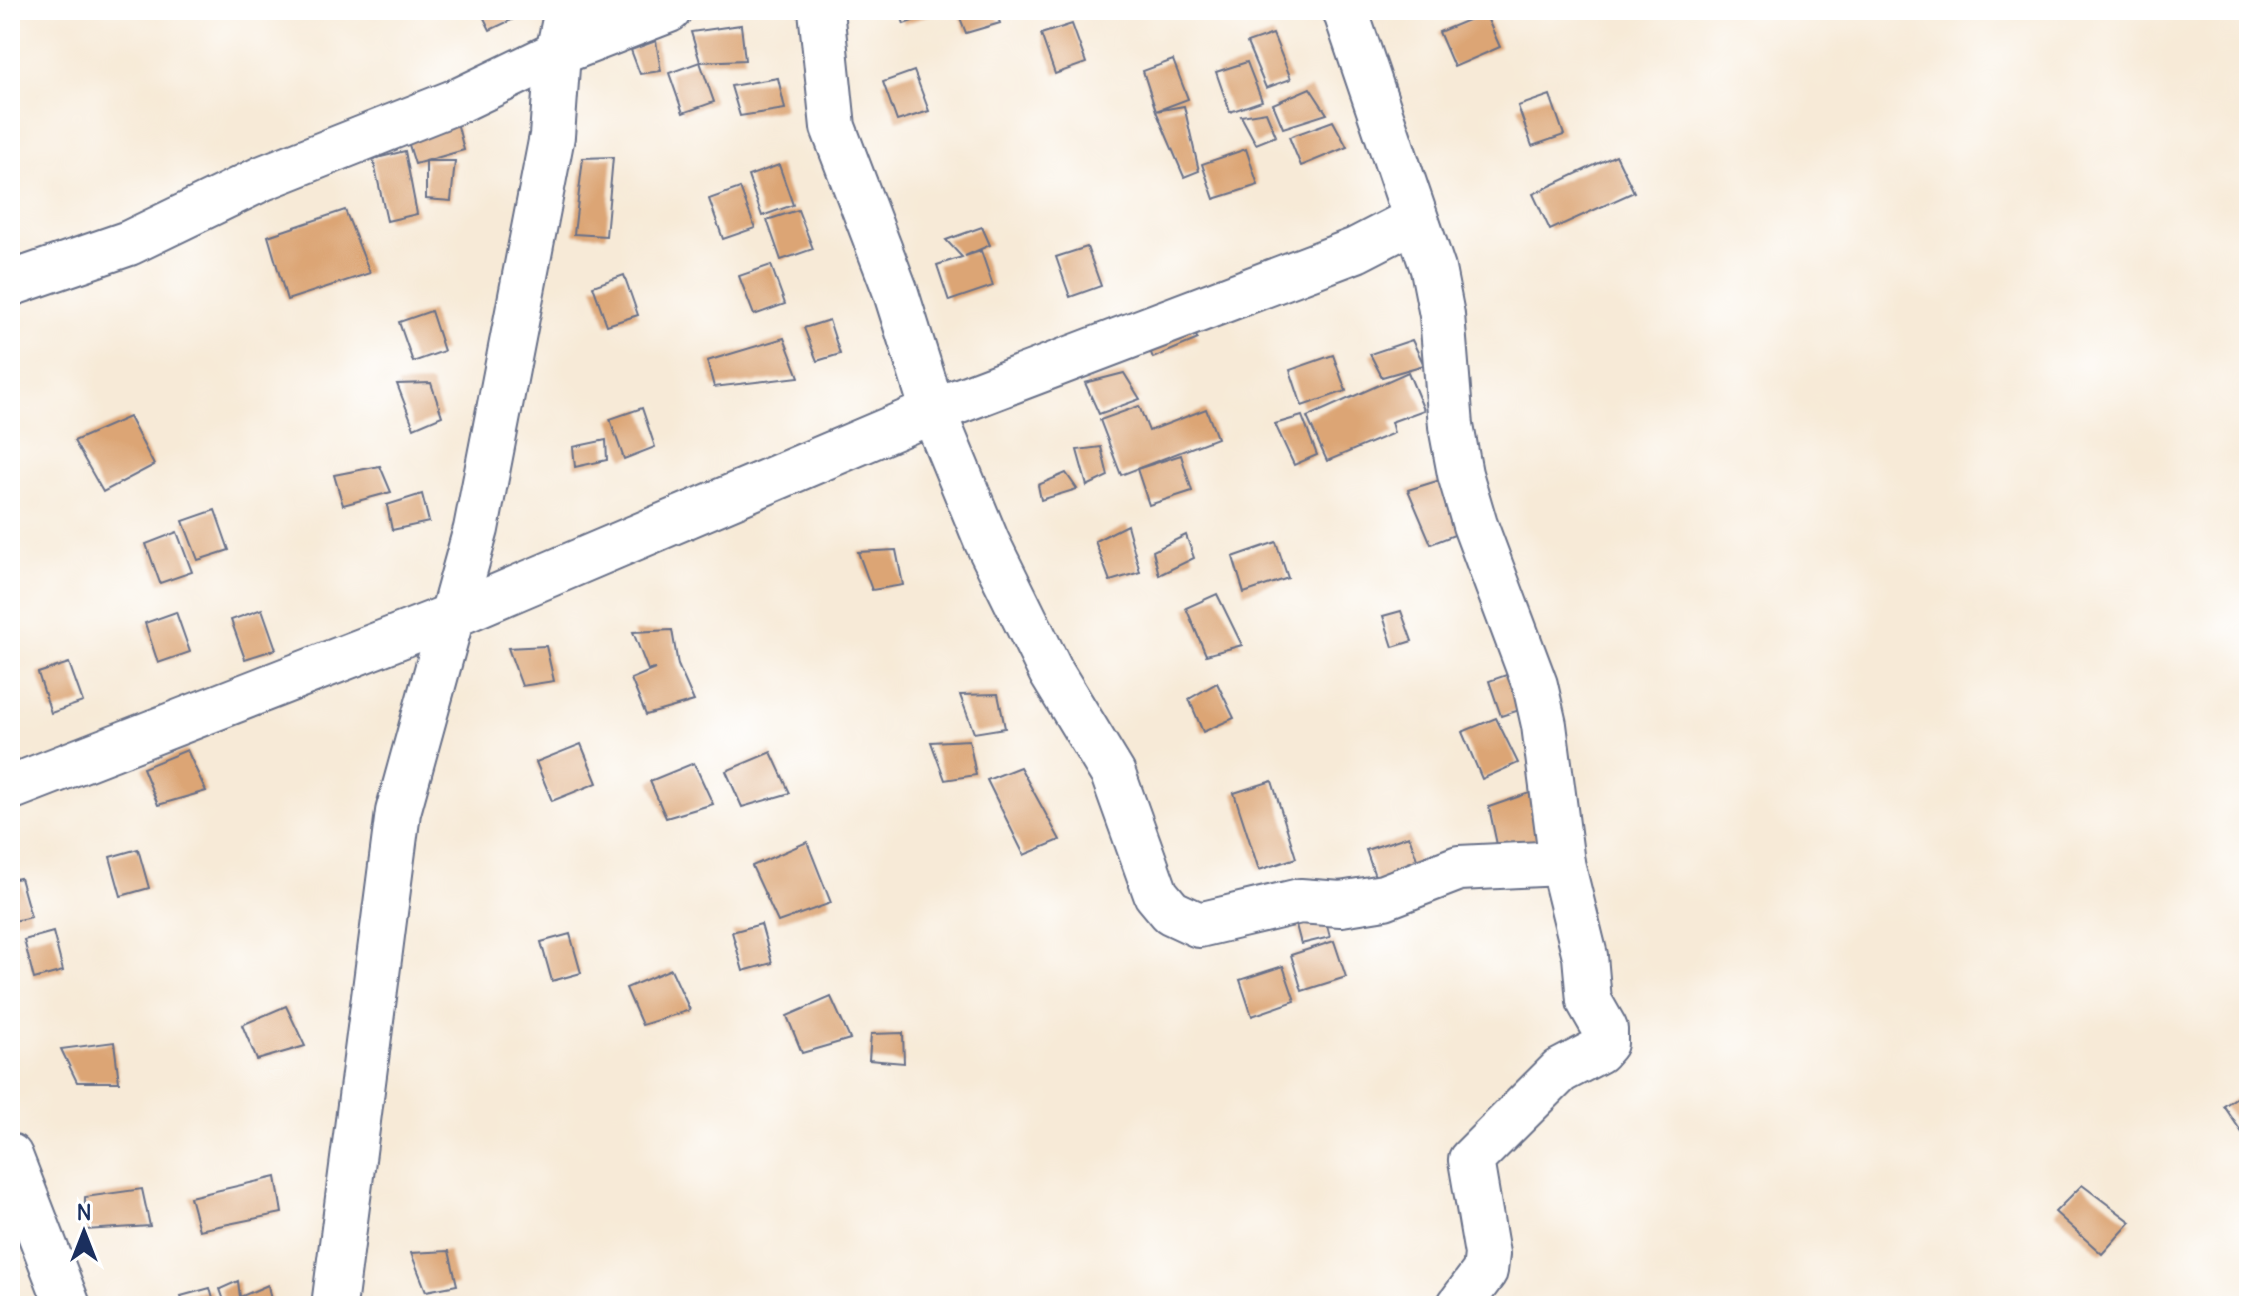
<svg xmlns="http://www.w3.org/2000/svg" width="2259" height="1316" viewBox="0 0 2259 1316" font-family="Delius,sans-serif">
<rect width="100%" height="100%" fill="#fff"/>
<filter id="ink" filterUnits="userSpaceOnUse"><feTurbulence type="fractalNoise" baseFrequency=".0125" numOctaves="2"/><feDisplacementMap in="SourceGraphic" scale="16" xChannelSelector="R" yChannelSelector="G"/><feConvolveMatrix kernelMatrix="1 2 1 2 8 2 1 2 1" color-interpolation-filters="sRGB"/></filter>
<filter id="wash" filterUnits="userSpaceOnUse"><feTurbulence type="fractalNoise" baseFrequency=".006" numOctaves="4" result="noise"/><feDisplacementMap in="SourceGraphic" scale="32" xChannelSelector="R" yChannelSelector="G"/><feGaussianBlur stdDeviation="1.8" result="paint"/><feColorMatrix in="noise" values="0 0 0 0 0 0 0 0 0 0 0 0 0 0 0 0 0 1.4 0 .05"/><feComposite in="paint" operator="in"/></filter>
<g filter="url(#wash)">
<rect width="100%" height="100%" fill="#f7ead7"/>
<g id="blocks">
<!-- building -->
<g fill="#dca574">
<path d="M480 10H517L520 16 490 30Z"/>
<path d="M899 10H935L936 13 904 24Z"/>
<path d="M957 10H995L1000 23 966 33Z"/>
<path d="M1560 10H1580L1562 17Z"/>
<path d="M1485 13 1500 47 1454 67 1439 32Z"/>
<path d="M1072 24 1086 63 1055 74 1041 34Z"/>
<path d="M741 25 745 60 700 62 714 102 683 113 669 73 700 62 691 32Z"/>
<path d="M1273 34 1291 79 1266 88 1247 43Z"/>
<path d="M656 41 661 71 640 74 631 50Z"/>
<path d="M1173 60 1188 99 1156 111 1184 106 1199 171 1184 177 1156 111 1143 71Z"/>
<path d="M1247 62 1262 101 1230 112 1216 72Z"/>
<path d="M914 71 929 111 897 121 883 82Z"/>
<path d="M778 78 785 109 740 116 731 86Z"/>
<path d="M1310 88 1327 114 1283 128 1273 104Z"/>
<path d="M1550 95 1564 135 1532 146 1518 106Z"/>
<path d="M454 110 464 150 415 164 406 135Z"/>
<path d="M1266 112 1276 136 1256 144 1241 116Z"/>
<path d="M1333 121 1347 147 1301 166 1289 137Z"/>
<path d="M1246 149 1258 185 1214 199 1202 164Z"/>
<path d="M405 151 417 214 387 221 373 159Z"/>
<path d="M1616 155 1634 192 1550 230 1533 194Z"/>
<path d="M613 157 606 236 574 234 583 158Z"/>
<path d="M426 161H455L451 201 426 199Z"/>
<path d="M779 165 793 205 762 216 748 176Z"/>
<path d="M740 188 755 228 723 239 709 199Z"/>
<path d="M345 210 370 273 287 300 268 236Z"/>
<path d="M798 210 813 249 781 260 767 220Z"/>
<path d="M982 227 990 245 965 256 981 251 993 286 949 301 937 265 962 257 946 240Z"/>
<path d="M1087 247 1101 286 1070 297 1056 257Z"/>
<path d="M771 265 785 304 754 315 739 276Z"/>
<path d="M624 275 638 315 607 325 593 286Z"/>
<path d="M431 311 444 351 413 362 399 322Z"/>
<path d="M829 320 840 354 817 361 804 328Z"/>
<path d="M1186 321 1198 339 1153 358 1146 340Z"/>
<path d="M784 338 799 377 714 387 707 361Z"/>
<path d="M1412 340 1424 365 1382 377 1370 354Z"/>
<path d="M1333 355 1346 391 1302 406 1290 370Z"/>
<path d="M1408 372 1424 410 1391 422 1394 433 1327 461 1307 417Z"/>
<path d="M1124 373 1140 399 1099 414 1085 383Z"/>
<path d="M431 383 442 416 414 428 397 384Z"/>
<path d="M1139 406 1149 431 1206 409 1217 438 1121 475 1100 420Z"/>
<path d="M642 408 655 447 624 459 610 419Z"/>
<path d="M1302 416 1317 455 1294 465 1275 424Z"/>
<path d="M129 417 154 465 103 492 74 441Z"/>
<path d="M606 440 607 460 575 467 573 447Z"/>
<path d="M1101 447 1108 476 1087 486 1077 450Z"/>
<path d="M1181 455 1192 491 1149 505 1137 469Z"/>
<path d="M380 466 391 492 343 505 334 475Z"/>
<path d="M1066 473 1077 489 1041 500 1038 485Z"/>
<path d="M1453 476 1470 529 1431 544 1408 490Z"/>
<path d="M422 494 429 522 392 530 387 505Z"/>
<path d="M215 510 229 550 198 560 183 521Z"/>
<path d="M1127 525 1140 572 1110 581 1095 541Z"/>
<path d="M177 532 192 572 160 583 146 544Z"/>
<path d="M1186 535 1194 558 1159 575 1153 551Z"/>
<path d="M1276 542 1288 578 1244 593 1233 557Z"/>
<path d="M896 550 903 585 872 590 858 552Z"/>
<path d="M1217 594 1242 645 1206 655 1186 608Z"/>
<path d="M262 609 276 649 245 659 231 620Z"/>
<path d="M1401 611 1412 641 1393 647 1383 616Z"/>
<path d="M176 612 190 652 158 663 145 623Z"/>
<path d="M672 630 678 665 694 701 646 715 631 679 655 669 648 670 633 632Z"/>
<path d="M546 646 554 681 522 686 508 648Z"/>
<path d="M69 663 83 702 51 713 38 673Z"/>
<path d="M1532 666 1544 702 1501 716 1489 681Z"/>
<path d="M1217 683 1234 718 1203 732 1189 699Z"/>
<path d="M998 694 1005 728 974 733 960 695Z"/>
<path d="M1496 718 1518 763 1482 779 1462 732Z"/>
<path d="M969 740 976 775 945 780 931 742Z"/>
<path d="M581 744 597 783 552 801 536 762Z"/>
<path d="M187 750 206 791 158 805 143 768Z"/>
<path d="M771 752 790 793 742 807 726 771Z"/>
<path d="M694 763 713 804 666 818 650 781Z"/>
<path d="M1020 767 1060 840 1024 855 987 780Z"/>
<path d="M1272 781 1296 858 1259 870 1234 793Z"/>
<path d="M1538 790 1545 850 1499 854 1489 807Z"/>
<path d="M1409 836 1421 871 1378 885 1366 850Z"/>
<path d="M807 842 831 903 778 922 752 866Z"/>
<path d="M138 849 149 888 121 896 110 857Z"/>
<path d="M20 878 31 917 10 922V880Z"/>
<path d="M1320 898 1330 937 1301 944 1291 906Z"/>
<path d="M761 924 772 963 743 971 732 932Z"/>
<path d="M53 932 63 971 34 979 24 940Z"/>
<path d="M570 934 581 973 552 981 541 942Z"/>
<path d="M1334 941 1346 977 1302 991 1291 955Z"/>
<path d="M1283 966 1295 1001 1252 1016 1240 980Z"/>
<path d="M671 969 690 1010 642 1025 626 988Z"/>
<path d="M831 997 850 1039 802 1053 787 1016Z"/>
<path d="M286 1006 305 1046 257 1060 242 1025Z"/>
<path d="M903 1033 904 1063 869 1060 871 1034Z"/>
<path d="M114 1042 119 1082H77L61 1049Z"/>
<path d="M2249 1089V1143L2224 1106Z"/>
<path d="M276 1177 282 1213 199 1230 190 1197Z"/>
<path d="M2082 1185 2131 1222 2102 1254 2055 1212Z"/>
<path d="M142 1189 150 1226 85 1230V1197Z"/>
<path d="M449 1251 457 1285 426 1291 411 1253Z"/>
<path d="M238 1281 240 1297 268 1285 272 1306H226L220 1289Z"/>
<path d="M210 1288 215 1306H184L181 1296Z"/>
</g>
</g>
</g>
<g filter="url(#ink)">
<use href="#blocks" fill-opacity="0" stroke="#687088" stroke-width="2"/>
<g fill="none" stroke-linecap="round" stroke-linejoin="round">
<!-- street casing -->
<g stroke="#687088" stroke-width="48">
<g id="street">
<path d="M821 10 833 127 895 290 933 411 987 542 1051 672 1113 774 1156 894 1171 912 1199 925 1300 901 1341 904 1384 897 1459 868 1562 863"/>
<path d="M1345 10 1433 269 1442 315 1451 426 1460 474 1475 525 1535 685 1544 725 1562 863 1585 956 1589 1001 1605 1029V1043L1598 1051 1560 1071 1471 1160 1487 1254 1485 1271 1459 1306"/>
<path d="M10 284 129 243 263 178 462 99 558 53 669 10"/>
<path d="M10 788 449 617 933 411 1356 250 1414 220"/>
<path d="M10 1156 68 1306"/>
<path d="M334 1306 398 812 476 529 552 136 558 53 567 10"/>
</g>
</g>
<!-- street -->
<use href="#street" stroke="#fff" stroke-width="44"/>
</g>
</g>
<!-- margin -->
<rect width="2259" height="1316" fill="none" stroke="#fff" stroke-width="40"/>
<!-- north arrow -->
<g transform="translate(84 1232)" stroke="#ffffff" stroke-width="6" paint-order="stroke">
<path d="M0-6L14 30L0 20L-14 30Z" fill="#1b2f5e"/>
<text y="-12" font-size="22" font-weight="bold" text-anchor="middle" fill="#1b2f5e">N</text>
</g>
</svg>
